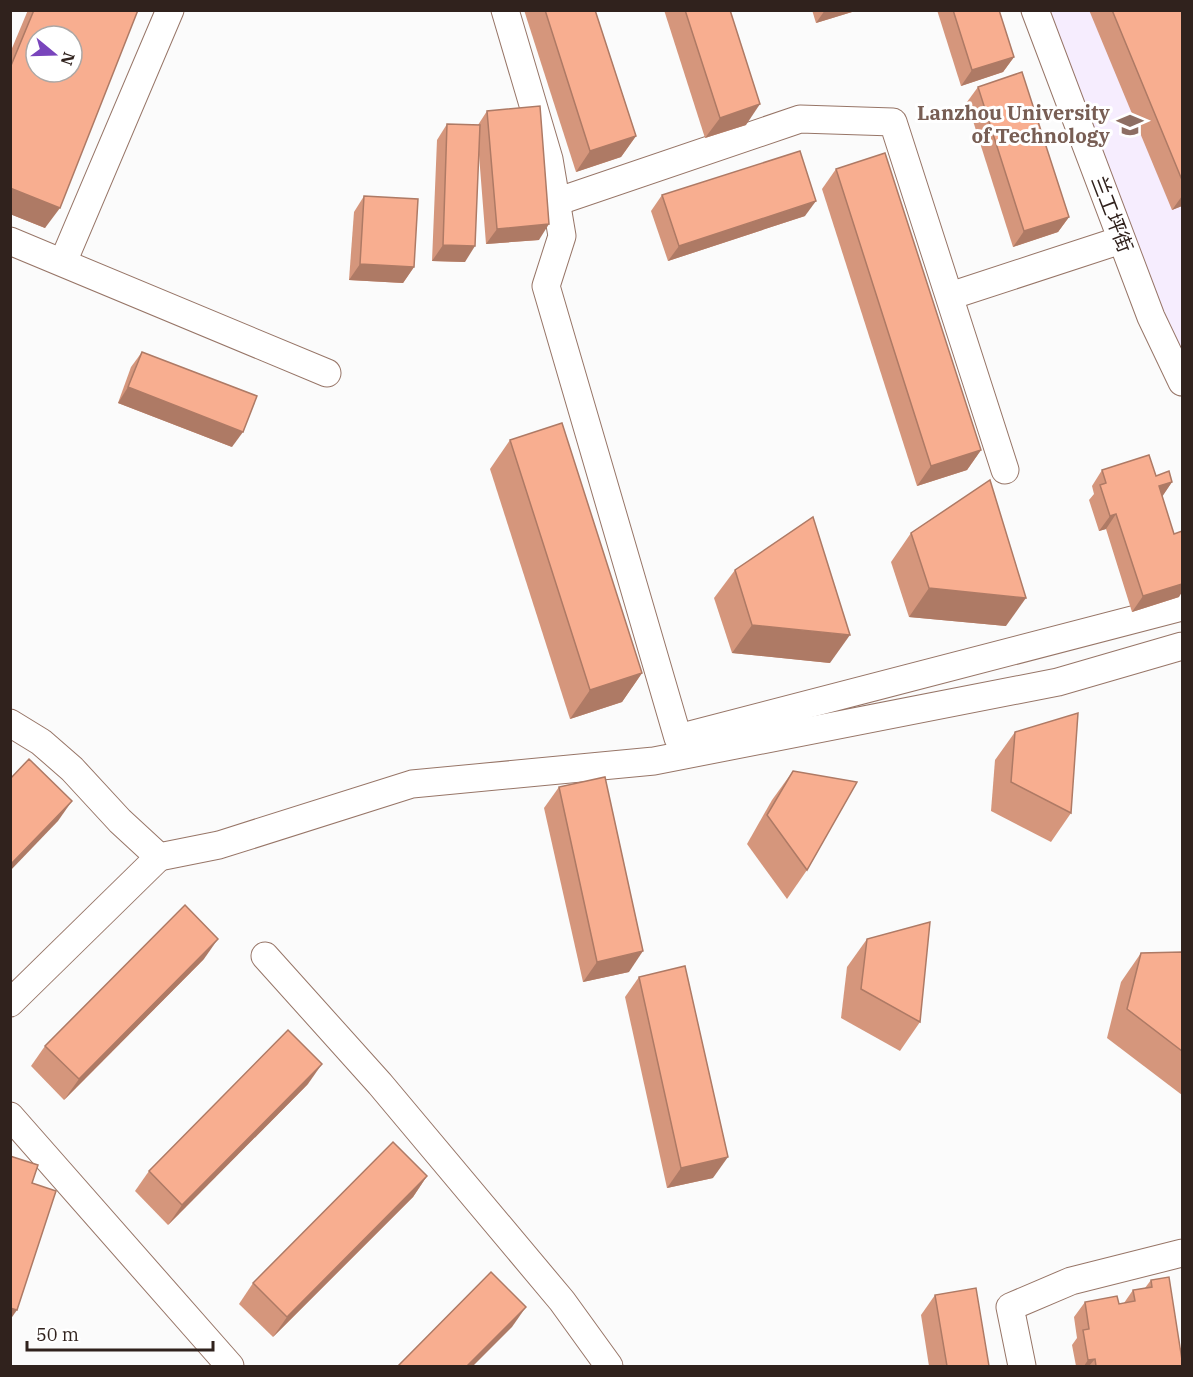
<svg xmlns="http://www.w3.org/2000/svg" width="1193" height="1377" viewBox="0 0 1193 1377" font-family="'IBM Plex Serif','Noto Sans SC',serif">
<rect width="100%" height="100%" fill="#fbfbfb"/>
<!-- education -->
<path fill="#f6edfe" d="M1035 11H1182V382Z"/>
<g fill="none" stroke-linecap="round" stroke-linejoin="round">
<!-- minor casing -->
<g stroke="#977567" stroke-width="29">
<g id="minor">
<path d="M505 10 549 159 562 236 546 286 678 738 1182 607"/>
<path d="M1035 10 1151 317 1182 382"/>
<path d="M556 202 800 119 893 122 1005 470"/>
<path d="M10 241 327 373"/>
<path d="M63 262 170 10"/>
<path d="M950 296 1121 240"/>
<path d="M10 723 41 742 72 769 120 821 159 857 219 845 412 784 654 761 1058 682 1182 646"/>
<path d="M265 956 380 1084 562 1301 609 1366"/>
<path d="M10 1003 159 857"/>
<path d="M10 1116 230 1366"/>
<path d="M1022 1366 1010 1307 1071 1281 1182 1253"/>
</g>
</g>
<!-- minor -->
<use href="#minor" stroke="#fff" stroke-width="27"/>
</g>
<!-- wall -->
<g fill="#d5967c">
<path d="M28 10H138L45 228 10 214V53Z"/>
<path d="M524 10H595L636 136 621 157 576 172Z"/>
<path d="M664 10H730L746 125 705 138Z"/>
<path d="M812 10H853L852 12 816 23Z"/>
<path d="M937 10H999L1014 57 1003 72 961 86Z"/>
<path d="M1089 10H1182V206L1172 210Z"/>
<path d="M978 87 1069 217 1058 232 1013 247 967 102Z"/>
<path d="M487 111 539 240 486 244 479 155 465 262 432 261 437 140 447 124 478 125Z"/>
<path d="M836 169 981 450 967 470 917 486 822 189Z"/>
<path d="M662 195 805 216 668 261 651 211Z"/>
<path d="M364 196 414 267 403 283 349 280 354 212Z"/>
<path d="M142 352 232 447 118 403 131 367Z"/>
<path d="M510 440 642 673 622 702 570 719 490 469Z"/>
<path d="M1102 470 1156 476 1172 482 1162 496 1179 597 1132 612 1106 529 1099 531 1089 500 1094 494 1092 486Z"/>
<path d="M911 533 1006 626 909 617 891 562Z"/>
<path d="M735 570 830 663 732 653 714 598Z"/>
<path d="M1015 732 1071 813 1051 842 991 811 995 760Z"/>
<path d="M793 771 807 870 787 899 747 844 772 800Z"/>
<path d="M559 787 629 972 583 982 544 808Z"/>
<path d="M867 939 920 1022 900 1051 841 1018 847 967Z"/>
<path d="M1182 952V1095L1107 1038 1121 982 1141 953Z"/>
<path d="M204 959 64 1100 31 1066 45 1046Z"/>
<path d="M639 977 713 1178 667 1188 625 997Z"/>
<path d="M308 1084 168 1225 135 1191 149 1171Z"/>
<path d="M427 1176 413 1197 273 1337 239 1304 253 1283Z"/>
<path d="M1151 1280 1182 1366H1076L1072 1345 1077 1338 1074 1317 1085 1302 1119 1304 1124 1303 1133 1290 1145 1288Z"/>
<path d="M935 1295 989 1366H929L921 1315Z"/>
</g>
<!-- shaded-wall -->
<g fill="#ae7a65">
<path d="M825 10H853L852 12 816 23Z"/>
<path d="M1014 57 1003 72 961 86 972 70Z"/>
<path d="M760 104 746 125 705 138 720 118Z"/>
<path d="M636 136 621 157 576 172 590 151Z"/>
<path d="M10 188 60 208 45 228 10 214Z"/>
<path d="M1182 196V206L1172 210Z"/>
<path d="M816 201 805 216 668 261 679 246Z"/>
<path d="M1069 217 1058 232 1013 247 1024 231Z"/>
<path d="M549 224 539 240 486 244 497 229Z"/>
<path d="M443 245 475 246 465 262 432 261Z"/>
<path d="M360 264 414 267 403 283 349 280Z"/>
<path d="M128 387 243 432 232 447 118 403Z"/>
<path d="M981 450 967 470 917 486 931 466Z"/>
<path d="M1172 482 1162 497 1159 486Z"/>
<path d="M1116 514 1106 529 1099 531 1110 516Z"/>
<path d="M1182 584V592L1179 597 1132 612 1143 596Z"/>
<path d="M929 588 1026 598 1006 626 909 617Z"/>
<path d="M752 625 850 635 830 663 732 653Z"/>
<path d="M642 673 622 702 570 719 590 690Z"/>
<path d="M72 801 58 821 10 871V865Z"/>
<path d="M218 939 204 959 64 1100 79 1079Z"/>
<path d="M643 951 629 972 583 982 597 962Z"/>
<path d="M322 1064 308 1084 168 1225 182 1205Z"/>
<path d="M728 1157 713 1178 667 1188 681 1168Z"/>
<path d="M427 1176 413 1197 273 1337 287 1317Z"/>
<path d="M526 1307 512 1327 473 1366H467Z"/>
<path d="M10 1308 17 1310 10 1320Z"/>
<path d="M1095 1359 1089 1366H1084L1088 1360Z"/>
</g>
<!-- building -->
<g fill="#f8ae90" stroke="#ae7a65" stroke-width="1.5" fill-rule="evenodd">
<path d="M34 10H138L60 208 10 188V68ZM36 36H72V72H36Z"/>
<path d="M545 10H595L636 136 590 151Z"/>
<path d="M685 10H730L760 104 720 118Z"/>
<path d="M953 10H999L1014 57 972 70Z"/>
<path d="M1112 10H1182V180Z"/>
<path d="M1022 72 1069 217 1024 231 978 87Z"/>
<path d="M540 106 549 224 497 229 487 111Z"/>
<path d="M447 124 480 125 475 246 443 245Z"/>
<path d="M800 151 816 201 679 246 662 195Z"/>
<path d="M885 153 981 450 931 466 836 169Z"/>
<path d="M364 196 418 199 414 267 360 264Z"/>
<path d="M142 352 257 396 243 432 128 387Z"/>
<path d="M562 423 642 673 590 690 510 440Z"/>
<path d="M1149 455 1156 476 1169 471 1172 482 1159 486 1174 534 1182 531V584L1143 596 1116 514 1110 516 1100 485 1106 483 1102 470Z"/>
<path d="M990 480 1026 598 929 588 911 533Z"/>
<path d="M813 517 850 635 752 625 735 570Z"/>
<path d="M1078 713 1071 813 1011 782 1015 732Z"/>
<path d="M29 759 72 801 10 865V779Z"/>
<path d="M793 771 857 782 807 870 767 815Z"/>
<path d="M605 777 643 951 597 962 559 787Z"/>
<path d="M185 905 218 939 79 1079 45 1046Z"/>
<path d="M930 922 920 1022 861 989 867 939Z"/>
<path d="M1182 952V1051L1127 1009 1141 953Z"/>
<path d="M685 966 728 1157 681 1168 639 977Z"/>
<path d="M288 1030 322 1064 182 1205 149 1171Z"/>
<path d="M393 1142 427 1176 287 1317 253 1283Z"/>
<path d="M10 1156 38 1165 32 1183 56 1191 17 1310 10 1308Z"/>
<path d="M491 1272 526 1307 467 1366H398Z"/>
<path d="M1169 1277 1182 1360V1366H1096L1095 1359 1088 1360 1083 1330 1089 1329 1085 1302 1117 1296 1119 1304 1135 1301 1133 1290 1152 1287 1151 1280Z"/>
<path d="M976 1288 989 1366H947L935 1295Z"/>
</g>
<!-- icons -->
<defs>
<g id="university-bare" transform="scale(2.07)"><path d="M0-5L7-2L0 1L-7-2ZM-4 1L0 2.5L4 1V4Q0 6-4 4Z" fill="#8d6e63" stroke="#fff" stroke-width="2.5" paint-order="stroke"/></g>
</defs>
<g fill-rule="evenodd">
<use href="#university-bare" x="1130" y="125"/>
</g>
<g text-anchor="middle" stroke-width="6" stroke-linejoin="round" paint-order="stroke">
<!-- education labels -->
<g font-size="20" font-weight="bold" fill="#785e54" stroke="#fff" text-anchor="end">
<text x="1110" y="120">Lanzhou University<tspan x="1110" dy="23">of Technology</tspan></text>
</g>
<!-- street labels -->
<g font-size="20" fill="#30221d" stroke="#fff">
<text transform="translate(1112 214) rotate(69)" y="7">兰工坪街</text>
</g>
</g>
<!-- border -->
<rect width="1193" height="1377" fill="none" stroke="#30221d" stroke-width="24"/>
<!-- north arrow -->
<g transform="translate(54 54) rotate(109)"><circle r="28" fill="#ffffff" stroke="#aca7a5" stroke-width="1.5"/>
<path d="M0-4.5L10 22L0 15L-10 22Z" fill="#7945bc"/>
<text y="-9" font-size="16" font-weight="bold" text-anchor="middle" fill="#30221d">N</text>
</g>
<!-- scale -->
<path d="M27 1341v9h186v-9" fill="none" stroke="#30221d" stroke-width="3"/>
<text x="36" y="1341" font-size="18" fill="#30221d" stroke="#ffffff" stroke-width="4.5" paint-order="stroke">50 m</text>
</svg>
